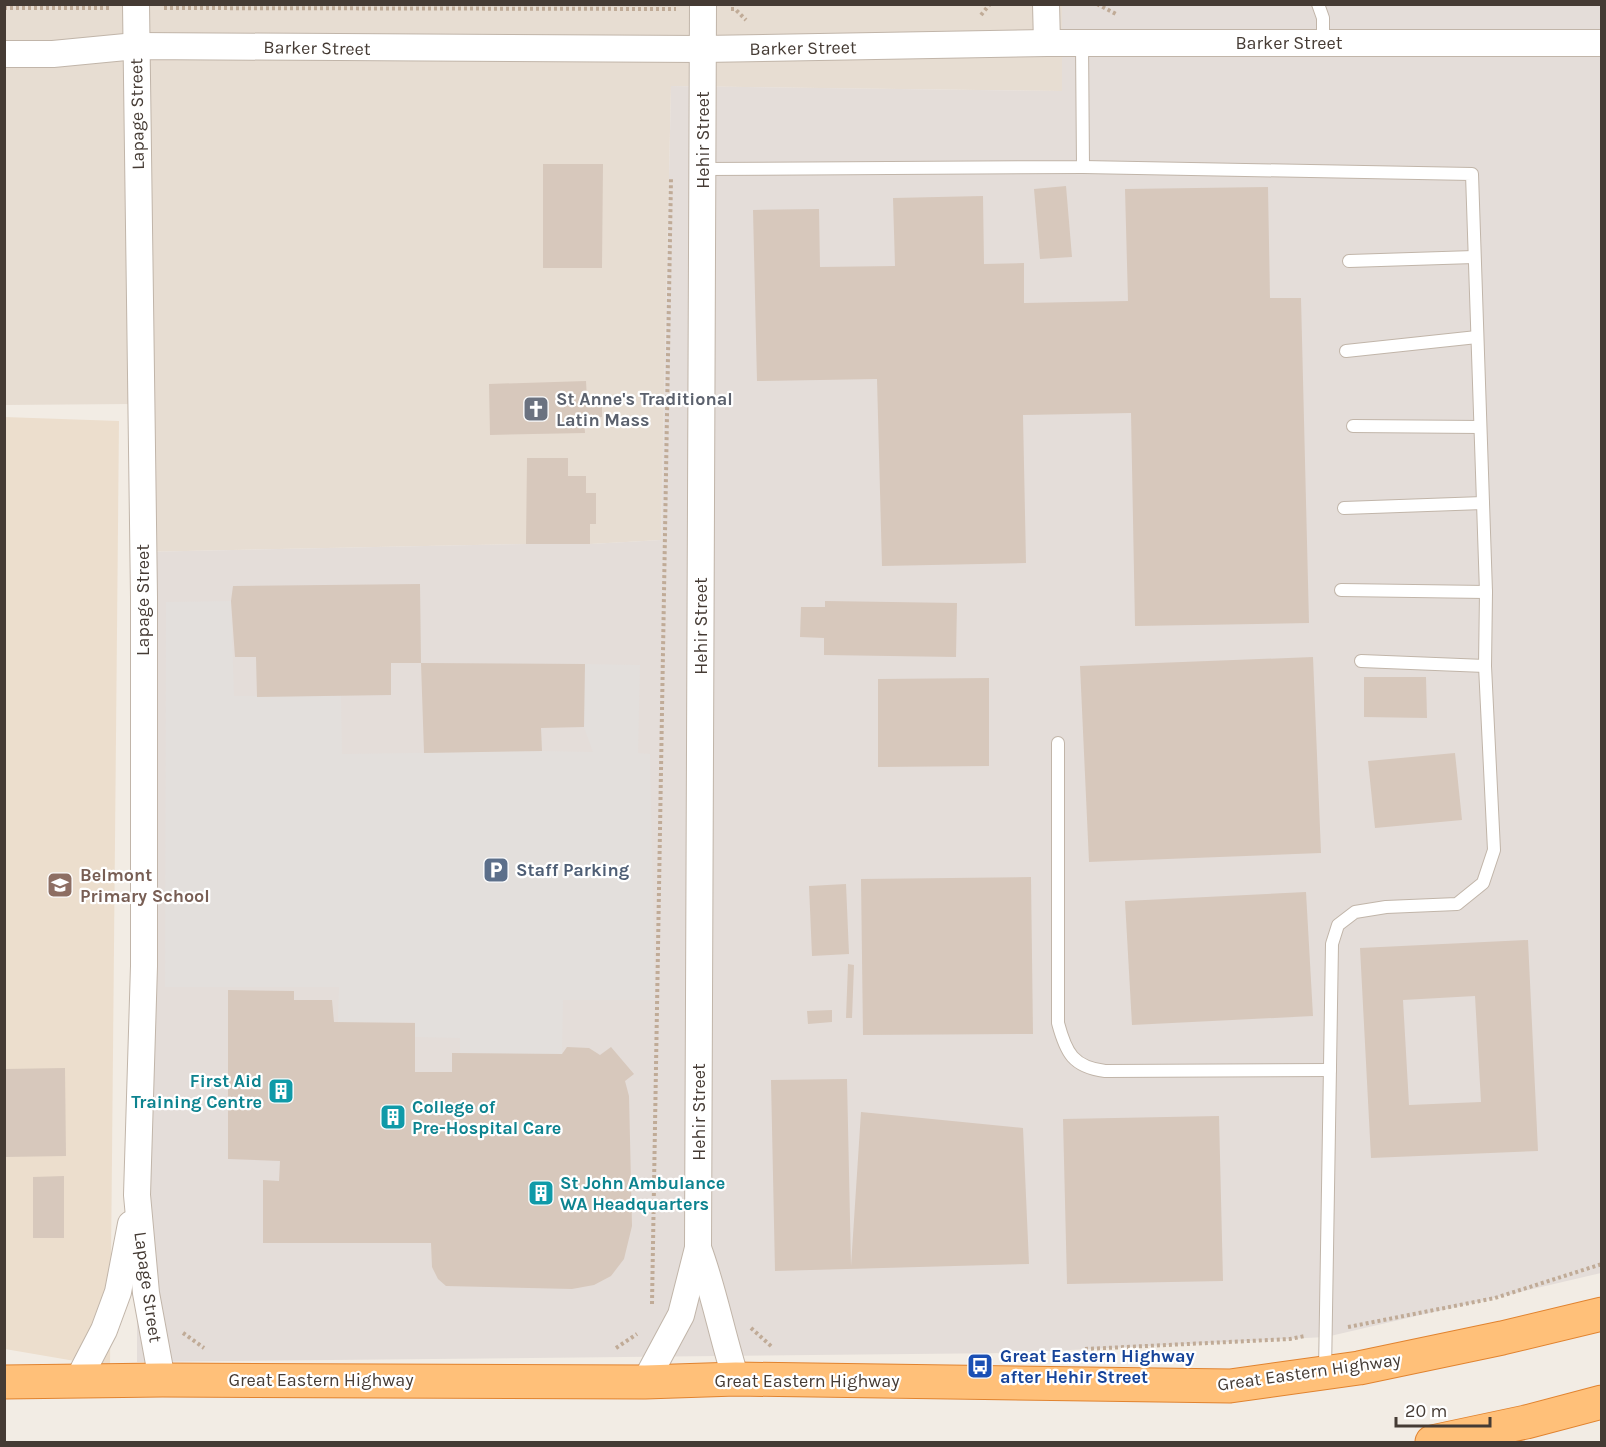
<svg xmlns="http://www.w3.org/2000/svg" width="1606" height="1447" viewBox="0 0 1606 1447" font-family="Karla,sans-serif">
<rect width="100%" height="100%" fill="#f2ece4"/>
<!-- residential -->
<path fill="#e7ddd2" d="M4 5H1062V91L671 86 661 540 590 544H526L137 552 130 404 5 405Z"/>
<!-- industrial -->
<path fill="#e4ddd9" d="M1062 5H1601V1273L1326 1337 1011 1353 137 1362V552L526 544H590L661 540 671 86 1062 91Z"/>
<!-- education -->
<path fill="#ecdecd" d="M4 417 119 421 110 1367 5 1349Z"/>
<!-- parking -->
<path fill="#e3dfdc" d="M231 601 234 696H341L342 754 542 751 593 752 584 727 585 664 640 665 638 753 650 754 655 1000H563L562 1054H460V1038L415 1037V1022L338 1023 339 987H165L166 602Z"/>
<!-- building -->
<g fill="#d7c8bc" fill-rule="evenodd">
<path d="M543 164H603L602 268H543Z"/>
<path d="M1066 186 1072 257 1040 259 1034 189Z"/>
<path d="M1268 187 1270 298H1301L1309 623 1135 626 1131 413 1023 415 1026 563 882 566 877 379 757 381 753 210 819 209 820 267 895 266 893 198 983 196 984 264 1024 263V303L1128 301 1125 189Z"/>
<path d="M586 381 587 399H602V417H584L585 433 490 435 489 384Z"/>
<path d="M527 458H568V476H586V493H596V524H590V544H526Z"/>
<path d="M420 584 421 663H391V695L257 697 256 657H235L231 601 233 586Z"/>
<path d="M825 601 957 603 956 657 824 655V638L800 637 801 607H825Z"/>
<path d="M1313 657 1321 853 1089 862 1080 666Z"/>
<path d="M421 663 585 664 584 727 541 728 542 751 424 753Z"/>
<path d="M1364 677H1426L1427 718 1364 717Z"/>
<path d="M989 678V766L878 767V679Z"/>
<path d="M1455 753 1462 820 1375 828 1368 761Z"/>
<path d="M1031 877 1033 1034 863 1035 861 879Z"/>
<path d="M846 884 849 954 812 956 809 886Z"/>
<path d="M1306 892 1313 1016 1132 1025 1125 901Z"/>
<path d="M1528 940 1538 1151 1371 1158 1360 948ZM1475 996 1481 1102 1409 1105 1403 1000Z"/>
<path d="M848 964 854 965 852 1018H846Z"/>
<path d="M228 990 294 991V1000H332L334 1022 415 1023V1072H452V1053L562 1054 567 1047 589 1048 600 1055 611 1047 634 1074 625 1081 629 1096 632 1226 624 1259 611 1276 594 1285 572 1289 446 1286 438 1279 432 1267 431 1243H263V1180L279 1181 280 1161 228 1159Z"/>
<path d="M832 1010V1022L808 1024 807 1011Z"/>
<path d="M65 1068 66 1156 5 1157V1069Z"/>
<path d="M847 1079 851 1266 861 1112 1023 1128 1029 1264 775 1271 771 1080Z"/>
<path d="M1219 1116 1223 1281 1067 1284 1063 1119Z"/>
<path d="M64 1176V1238H33V1177Z"/>
</g>
<g fill="none" stroke-linecap="round" stroke-linejoin="round">
<!-- service casing -->
<g stroke="#c1b5a9" stroke-width="14">
<g id="service">
<path d="M1318 4 1323 18V43"/>
<path d="M1083 167 1472 174 1486 592 1485 666 1494 850 1483 883 1457 904 1386 907 1355 912 1338 925 1332 944 1325 1372"/>
<path d="M702 169 1083 167 1082 43"/>
<path d="M1349 261 1474 257"/>
<path d="M1346 351 1477 337"/>
<path d="M1353 426 1480 427"/>
<path d="M1344 508 1483 503"/>
<path d="M1341 590 1486 592"/>
<path d="M1361 661 1485 666"/>
<path d="M1058 743V1023C1066 1053 1073 1067 1105 1071L1330 1070"/>
</g>
</g>
<!-- minor casing -->
<g stroke="#c1b5a9" stroke-width="28">
<g id="minor">
<path d="M136 4 144 597V966L137 1195 146 1293 162 1380"/>
<path d="M1046 4 1047 43"/>
<path d="M4 54H53L136 46 703 49 1047 43H1602"/>
<path d="M698 1248C714 1291 722 1336 736 1379"/>
<path d="M78 1380 104 1330 118 1292 131 1224"/>
<path d="M645 1382 681 1315 698 1248 703 4"/>
</g>
</g>
<!-- trunk casing -->
<g stroke="#e1832f" stroke-width="35">
<g id="trunk">
<path d="M4 1382 162 1380 645 1382 736 1379 1230 1386 1359 1368 1502 1338 1602 1314"/>
<path d="M1432 1442 1526 1422 1602 1402"/>
</g>
</g>
<!-- path -->
<g stroke="#c0ab97" stroke-width="4" stroke-dasharray="3 3" stroke-linecap="butt">
<path d="M1097 4 1116 14"/>
<path d="M4 8H109"/>
<path d="M164 8 676 9"/>
<path d="M731 9H735L746 20"/>
<path d="M981 15 990 4"/>
<path d="M652 1304 671 178"/>
<path d="M1348 1327 1495 1298 1602 1264"/>
<path d="M751 1328 772 1347"/>
<path d="M183 1333 204 1348"/>
<path d="M616 1348 637 1334"/>
<path d="M1085 1349 1290 1339 1305 1336"/>
</g>
<!-- service -->
<use href="#service" stroke="#fff" stroke-width="12"/>
<!-- minor -->
<use href="#minor" stroke="#fff" stroke-width="26"/>
<!-- trunk -->
<use href="#trunk" stroke="#ffc079" stroke-width="33"/>
</g>
<!-- icons -->
<defs>
<g id="church-square" transform="scale(1.35)"><rect x="-9" y="-9" width="18" height="18" rx="4" fill="#6b7280" stroke="#fff"/><path d="M-1.2-6h2.4v3.5h3.3v2.4h-3.3V6h-2.4V-.1h-3.3v-2.4h3.3Z" fill="#fff"/></g>
<g id="parking-square" transform="scale(1.35)"><rect x="-9" y="-9" width="18" height="18" rx="4" fill="#5c6f8a" stroke="#fff"/><path d="M-3.5-5.5H1a3.5 3.5 0 0 1 0 7H-1V5.5H-3.5ZM-1-3.4V-.6H.8a1.4 1.4 0 0 0 0-2.8Z" fill="#fff"/></g>
<g id="school-square" transform="scale(1.35)"><rect x="-9" y="-9" width="18" height="18" rx="4" fill="#8d6e63" stroke="#fff"/><path d="M0-5L7-2L0 1L-7-2ZM-4 1L0 2.5L4 1V4Q0 6-4 4Z" fill="#fff"/></g>
<g id="building-square" transform="scale(1.35)"><rect x="-9" y="-9" width="18" height="18" rx="4" fill="#0f9aa8" stroke="#fff"/><path d="M-4-6H4V6H1V3H-1V6H-4ZM-2.5-4.3h1.7v1.8h-1.7ZM.8-4.3h1.7v1.8H.8ZM-2.5-1h1.7V.8h-1.7ZM.8-1h1.7V.8H.8Z" fill="#fff"/></g>
<g id="bus-square" transform="scale(1.35)"><rect x="-9" y="-9" width="18" height="18" rx="4" fill="#1a4fb4" stroke="#fff"/><path d="M-5-6H5V4H4V6H2V4H-2V6H-4V4H-5ZM-3.5-4V0h7V-4ZM-3.5 1.2v1.5H-2V1.2ZM2 1.2v1.5H3.5V1.2Z" fill="#fff"/></g>
</defs>
<g fill-rule="evenodd">
<use href="#church-square" x="536" y="409"/>
<use href="#parking-square" x="496" y="870"/>
<use href="#school-square" x="60" y="885"/>
<use href="#building-square" x="281" y="1091"/>
<use href="#building-square" x="393" y="1117"/>
<use href="#building-square" x="541" y="1193"/>
<use href="#bus-square" x="980" y="1366"/>
</g>
<g text-anchor="middle" stroke-width="4.5" stroke-linejoin="round" paint-order="stroke">
<!-- street labels -->
<g font-size="18" fill="#453b34" stroke="#fff">
<text x="1289" y="49">Barker Street</text>
<text transform="translate(317 48) rotate(1)" y="6">Barker Street</text>
<text transform="translate(803 48) rotate(-1)" y="6">Barker Street</text>
<text transform="translate(137 114) rotate(-91)" y="6">Lapage Street</text>
<text transform="translate(703 140) rotate(-90)" y="6">Hehir Street</text>
<text transform="translate(143 600) rotate(-90)" y="6">Lapage Street</text>
<text transform="translate(701 626) rotate(-90)" y="6">Hehir Street</text>
<text transform="translate(699 1112) rotate(-90)" y="6">Hehir Street</text>
<text transform="translate(148 1287) rotate(82)" y="6">Lapage Street</text>
<text transform="translate(1309 1372) rotate(-8)" y="6">Great Eastern Highway</text>
<text x="321" y="1386">Great Eastern Highway</text>
<text x="807" y="1387">Great Eastern Highway</text>
</g>
<!-- worship labels -->
<g font-size="18" font-weight="bold" fill="#5b616d" stroke="#fff" text-anchor="start">
<text x="556" y="405">St Anne's Traditional<tspan x="556" dy="21">Latin Mass</tspan></text>
</g>
<!-- service labels -->
<g font-size="18" font-weight="bold" fill="#4e5e75" stroke="#fff" text-anchor="start">
<text x="516" y="876">Staff Parking</text>
</g>
<!-- education labels -->
<g font-size="18" font-weight="bold" fill="#785e54" stroke="#fff" text-anchor="start">
<text x="80" y="881">Belmont<tspan x="80" dy="21">Primary School</tspan></text>
</g>
<!-- culture labels -->
<g font-size="18" font-weight="bold" fill="#0d838f" stroke="#fff" text-anchor="start">
<text x="262" y="1087" text-anchor="end">First Aid<tspan x="262" dy="21">Training Centre</tspan></text>
<text x="412" y="1113">College of<tspan x="412" dy="21">Pre-Hospital Care</tspan></text>
<text x="560" y="1189">St John Ambulance<tspan x="560" dy="21">WA Headquarters</tspan></text>
</g>
<!-- transit labels -->
<g font-size="18" font-weight="bold" fill="#164399" stroke="#fff" text-anchor="start">
<text x="1000" y="1362">Great Eastern Highway<tspan x="1000" dy="21">after Hehir Street</tspan></text>
</g>
</g>
<!-- border -->
<rect width="1606" height="1447" fill="none" stroke="#453b34" stroke-width="12"/>
<!-- scale -->
<path d="M1396 1417v9h94v-9" fill="none" stroke="#453b34" stroke-width="3"/>
<text x="1405" y="1417" font-size="18" fill="#453b34" stroke="#ffffff" stroke-width="4.5" paint-order="stroke">20 m</text>
</svg>
